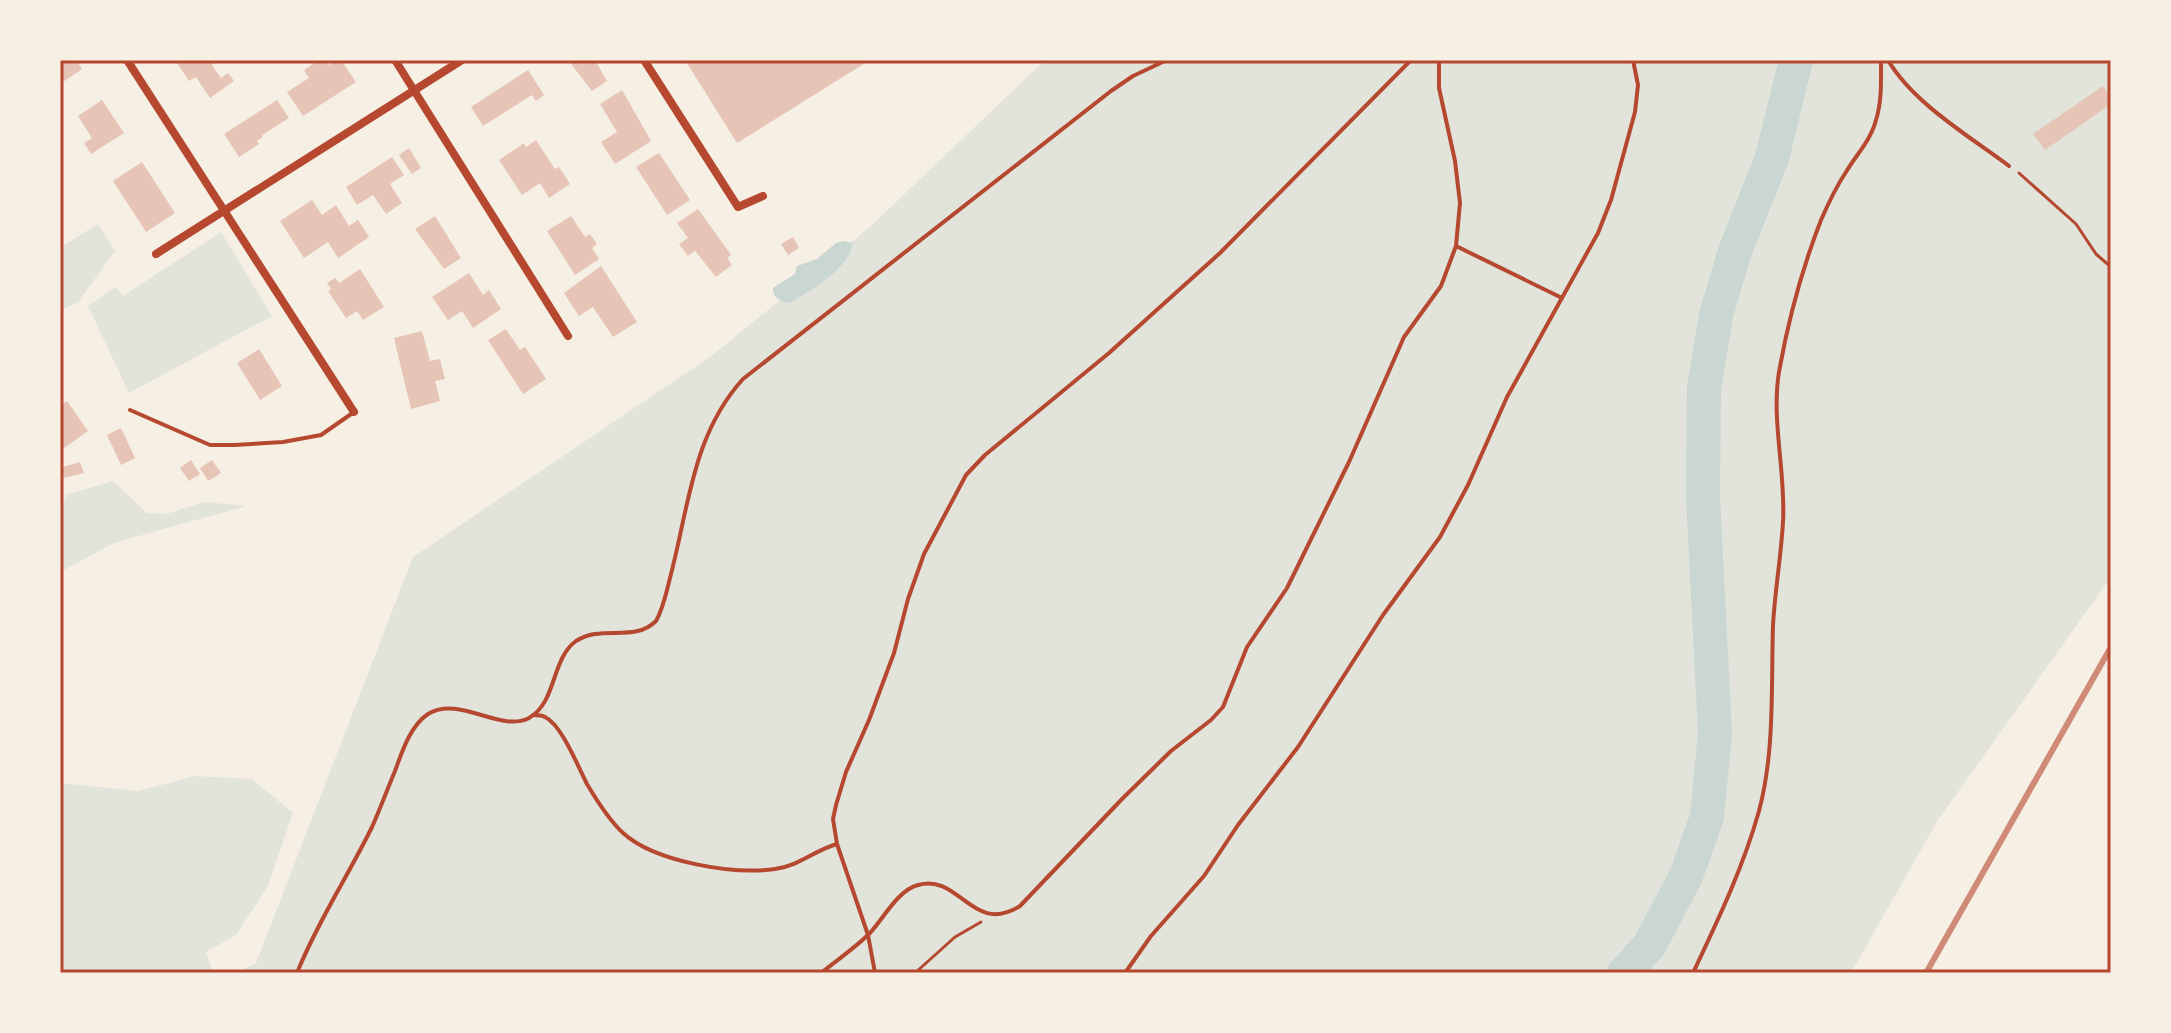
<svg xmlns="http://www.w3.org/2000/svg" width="2171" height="1033" viewBox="0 0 2171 1033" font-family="Figtree,sans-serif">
<rect width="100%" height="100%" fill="#f6efe4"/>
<!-- green -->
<g fill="#e2e4dc">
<path d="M1045 60H2111V577L1938 820 1851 973H237L256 963 413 557 710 357 871 226Z"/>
<path d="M98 224 115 251 78 302 60 311V244L64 245Z"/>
<path d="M221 232 272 316 129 393 88 306 115 287 123 296Z"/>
<path d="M113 481 147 513 166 514 204 502 246 506 114 543 60 572V517L66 495Z"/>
<path d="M195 776 252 779 293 813 268 886 236 935 206 952 213 973H60V783L138 791Z"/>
</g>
<!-- water -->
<path fill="#c9d6d2" d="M843 241 853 243C849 269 811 290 790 303 781 302 772 297 773 288L795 274 797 266 817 259 836 243Z"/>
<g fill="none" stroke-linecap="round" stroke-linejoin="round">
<!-- river -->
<path stroke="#c9d6d2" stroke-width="34" d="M1624 973 1649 946 1686 876 1707 817 1715 733 1703 497 1704 388 1716 315 1735 251 1772 158 1796 60"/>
</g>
<!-- building -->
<g fill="#e6c5b7">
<path d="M60 60H76L82 69 60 84Z"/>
<path d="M175 60H219L212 65 221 78 228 73 234 81 210 98 196 77 189 81Z"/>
<path d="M319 60H325L328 65 341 60 356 82 303 116 287 92 309 78 304 70Z"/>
<path d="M568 60H595L607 81 592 91Z"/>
<path d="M685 60H870L737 143Z"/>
<path d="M528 70 544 95 536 101 532 95 483 126 471 107Z"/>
<path d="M2103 86 2111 97V104L2045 150 2033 134Z"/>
<path d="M622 90 651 141 615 164 601 142 617 132 600 104Z"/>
<path d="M102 100 124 133 91 154 84 143 92 138 78 116Z"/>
<path d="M277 100 289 118 262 135 263 137 257 141 259 144 239 157 224 134Z"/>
<path d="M536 140 555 169 559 167 570 184 549 198 540 183 522 195 499 160 524 143 526 147Z"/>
<path d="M409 148 421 168 412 174 399 155Z"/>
<path d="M659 153 690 200 667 215 636 167Z"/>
<path d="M392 157 404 175 390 184 402 203 386 214 373 195 357 205 346 187Z"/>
<path d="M142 162 175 213 146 232 113 181Z"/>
<path d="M312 200 322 215 336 205 349 226 358 220 369 237 338 258 328 242 304 258 280 221Z"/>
<path d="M698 209 731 255 727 258 732 265 716 277 695 251 688 256 679 244 688 238 677 223Z"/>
<path d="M435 216 461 258 444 269 415 229Z"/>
<path d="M571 216 585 237 590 234 597 244 592 248 599 259 575 275 547 231Z"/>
<path d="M793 237 799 248 788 255 781 244Z"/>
<path d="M601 266 637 322 613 337 593 307 579 316 564 293Z"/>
<path d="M360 269 384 307 363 320 357 311 346 318 328 291 331 289 327 283 335 278 339 283Z"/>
<path d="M469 273 483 295 489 290 501 309 473 328 462 311 448 320 432 297Z"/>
<path d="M506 329 520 350 525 347 546 379 523 394 488 340Z"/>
<path d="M422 331 430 361 440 359 445 379 435 381 440 401 411 409 394 338Z"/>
<path d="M259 349 282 386 260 400 237 363Z"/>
<path d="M67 401 88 431 60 451V406Z"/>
<path d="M121 428 135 458 121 465 107 435Z"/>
<path d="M191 460 200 474 189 481 180 468Z"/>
<path d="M212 460 221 473 208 481 200 468Z"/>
<path d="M80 462 84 473 63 478 60 470 63 467Z"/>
</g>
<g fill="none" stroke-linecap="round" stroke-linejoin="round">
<!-- path -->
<g stroke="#b5482f" stroke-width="3">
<path d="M2019 173 2076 224 2096 254 2111 267"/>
<path d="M915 973 955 937 981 922"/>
</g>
<!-- service -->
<g stroke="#b5482f" stroke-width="4">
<path d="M1888 60C1913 103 1969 136 2009 166"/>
<path d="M1456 246 1562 298"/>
<path d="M130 410 210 445H234L283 442 321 435 354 412"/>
<path d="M533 715C536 715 542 715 545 717 562 725 578 767 587 784 597 801 608 819 623 833 655 862 733 875 775 869 799 866 815 850 837 844"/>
<path d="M297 973C317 923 348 876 372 827 380 809 387 790 395 771 402 752 410 726 428 714 459 695 501 733 529 718 557 702 551 659 576 641 602 624 634 643 656 621 664 607 667 589 671 574 689 505 693 434 743 379L1111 91 1133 76 1167 60"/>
<path d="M821 973C837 960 855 948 870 933 883 919 898 890 918 885 960 873 972 936 1020 906L1123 798 1171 751 1211 720 1223 707 1247 647 1287 588 1349 462 1404 337 1441 286 1456 246 1460 203 1455 161 1439 88V60"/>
<path d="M875 973 868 935 837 844 833 819 836 805 846 772 869 720 894 653 908 599 924 554 966 475 985 455 1109 353 1220 253 1411 60"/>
<path d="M1125 973 1151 936 1204 876 1238 825 1298 747 1383 615 1440 537 1468 485 1507 397 1598 233 1611 200 1635 112 1638 85 1633 60"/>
<path d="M1693 973C1718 920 1743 868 1759 811 1775 751 1771 687 1773 625 1775 590 1781 557 1783 522 1786 472 1771 421 1779 372 1788 321 1802 269 1821 220 1828 204 1836 187 1846 172 1856 155 1871 140 1876 120 1882 101 1881 80 1881 60"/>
</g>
<!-- minor -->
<g stroke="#b5482f" stroke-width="8">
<path d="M127 60 354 412"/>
<path d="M395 60 568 336"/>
<path d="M644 60 738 207 763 196"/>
<path d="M156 254 462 60"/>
</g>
<!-- rail -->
<path stroke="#cf8b77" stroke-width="6" d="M1926 973 2111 647"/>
</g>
<!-- border -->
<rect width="2171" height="1033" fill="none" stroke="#f6efe4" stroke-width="124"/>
<rect x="62" y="62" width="2047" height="909" fill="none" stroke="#b5482f" stroke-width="3"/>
</svg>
